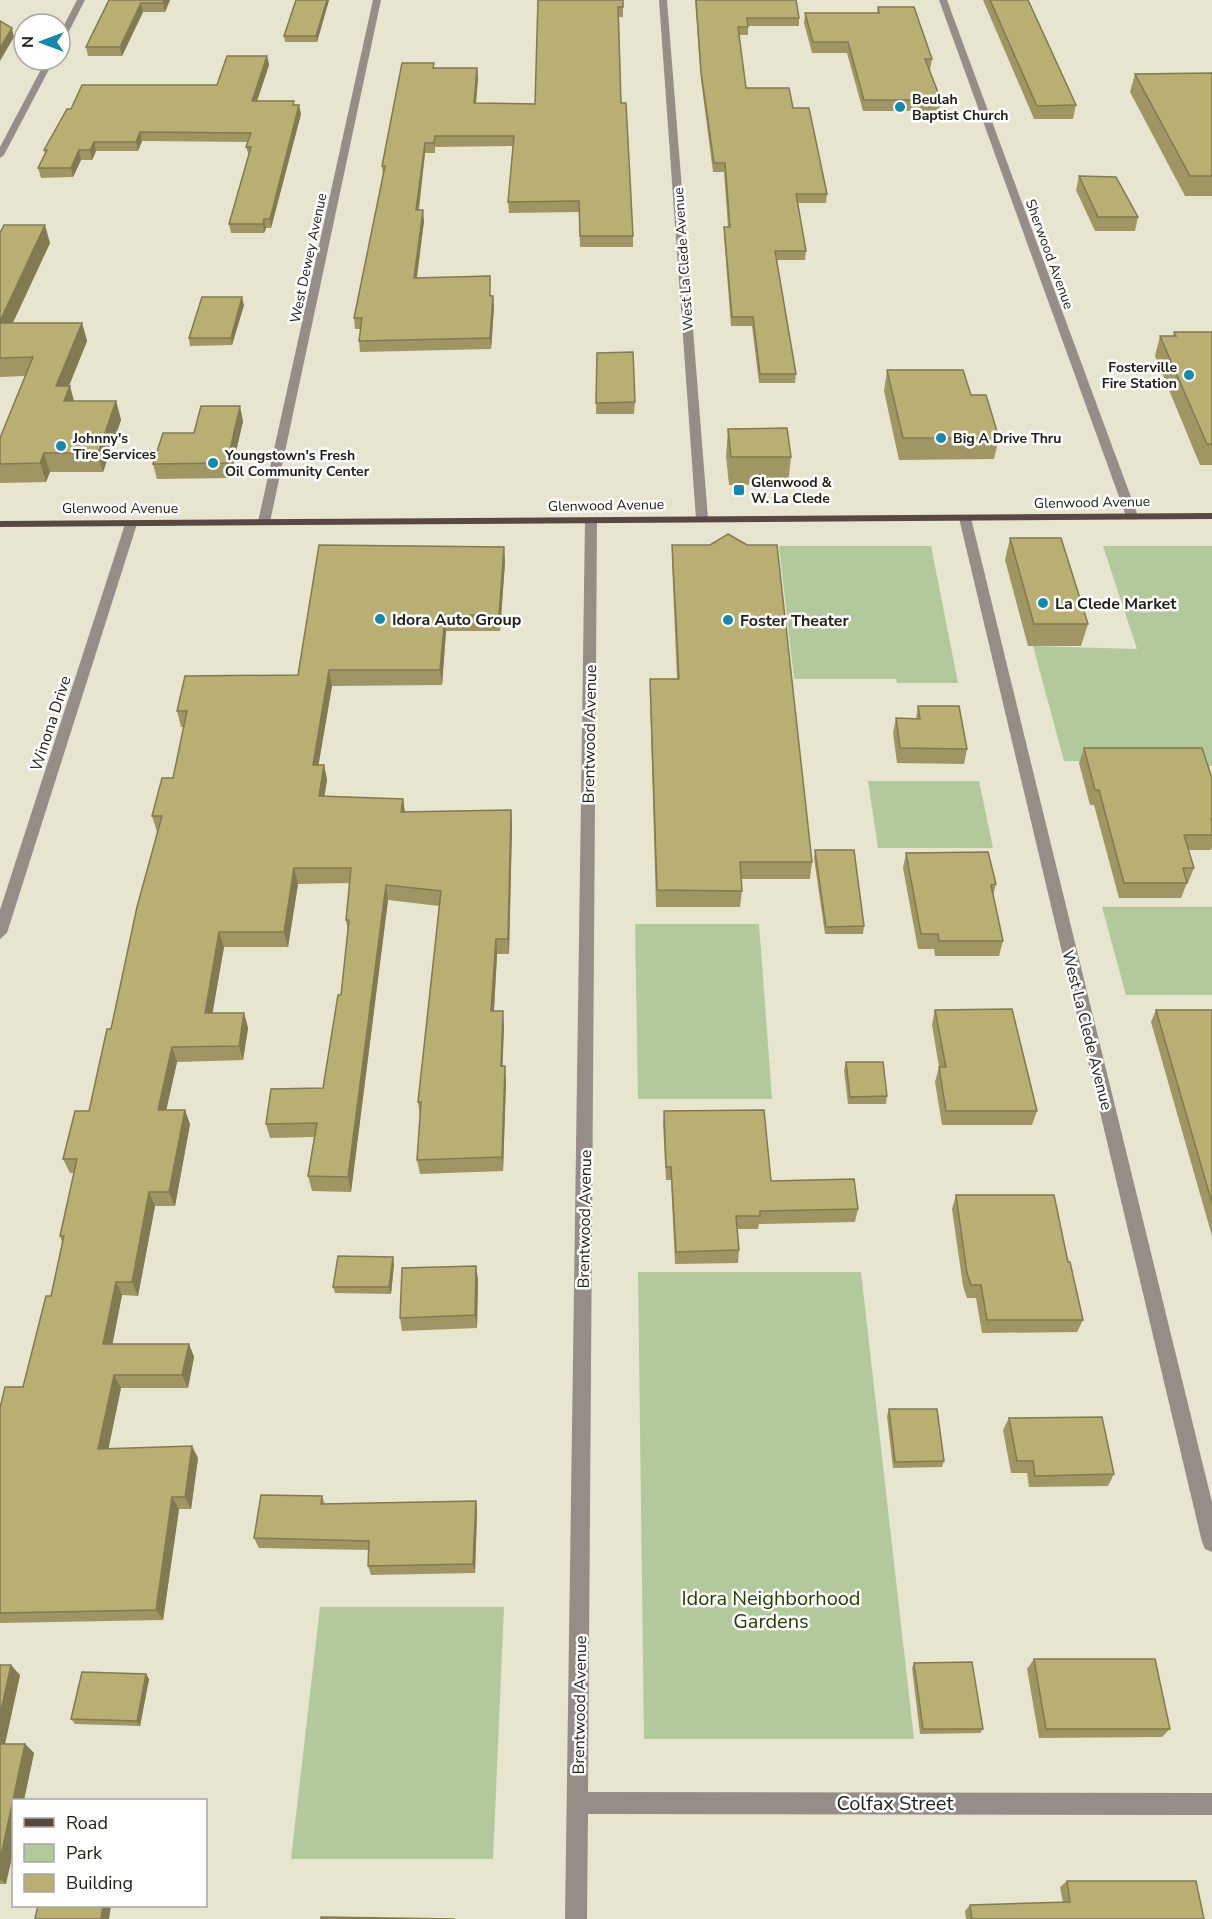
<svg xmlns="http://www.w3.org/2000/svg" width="1212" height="1919" viewBox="0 0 1212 1919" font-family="'Nunito Sans',sans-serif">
<rect width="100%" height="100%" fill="#e7e4d0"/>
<!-- green -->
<g fill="#b2ca9b">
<path d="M779 546H931L958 683H897L896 679H794Z"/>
<path d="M1103 546H1212V766H1205L1203 761H1064L1033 646 1137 649Z"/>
<path d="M868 781H979L993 848H878Z"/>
<path d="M1102 907H1212V995H1126Z"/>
<path d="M635 924H759L772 1099H638Z"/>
<path d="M638 1272H861L914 1739H644Z"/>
<path d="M320 1607H504L493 1859H291Z"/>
</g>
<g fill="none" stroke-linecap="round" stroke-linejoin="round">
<!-- minor -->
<g fill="#968d89" fill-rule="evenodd">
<path d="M77 0H85L64 41 60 43V33Z"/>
<path d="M373 0H381L270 522 264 525 258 522Z"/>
<path d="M659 0H667L708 519 702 522 696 519Z"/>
<path d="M939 0H947L1138 516 1136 518H1128L1126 516Z"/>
<path d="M46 60H54L4 155 0 158V147Z"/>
<path d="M965 515 971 518 1212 1502V1552L1205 1549 1202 1542 959 518Z"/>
<path d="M591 517 597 520 588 1792 1212 1793V1815L588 1814 587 1919H565L585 520Z"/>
<path d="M131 521 137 524 7 933 0 939V910L125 524Z"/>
</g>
<!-- major -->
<path fill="#574941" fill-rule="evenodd" d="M1212 513V519L0 527V521Z"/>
</g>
<!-- wall -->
<g fill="#a09663">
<path d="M109 0H170L165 12H143L122 56H88L86 47Z"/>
<path d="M296 0H329L317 42H285L284 36Z"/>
<path d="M623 0V17H619L621 103 633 236V247H580L579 212 509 213 508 202 513 146 435 147V153H425L419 210 424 221 417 278 493 296 494 307 491 349 360 352 359 341 361 329H355L354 318 383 176 382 166 434 63V68H477L478 78 476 103 535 104Z"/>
<path d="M695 0H796L799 18V26H748V35H739L746 88 793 108 827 194 826 203H798L806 251 805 260H777L796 374 795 383H759L752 326H731L724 236V227H728L724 172H713L701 80Z"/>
<path d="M983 0H1028L1076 105 1073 119H1034Z"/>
<path d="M878 7 932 59 930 70H929L941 100 939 111H863L847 53H812L804 23 805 13H877Z"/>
<path d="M267 56 269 65 257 101 295 105 301 114 271 228H266L264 233H231L229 224 249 156 246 147 248 142 142 141 138 151H96L92 160H81L73 177 41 178 38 168 45 154 44 150 71 109 217 85Z"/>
<path d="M1212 73V196H1185L1130 92 1135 74Z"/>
<path d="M1079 176 1138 217 1135 231H1095L1076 190Z"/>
<path d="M0 233 50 243 13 323H82L87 341 69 386 74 401H116L121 420 103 472H50L46 482 0 483V438L25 376 0 377Z"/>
<path d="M244 305 232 345 190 346 189 338Z"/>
<path d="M1174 332H1212V465H1200L1155 356 1160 336H1173Z"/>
<path d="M597 353 635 402 634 414H596Z"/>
<path d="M887 370 971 395 999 438 994 459 899 460 884 391Z"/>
<path d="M243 421 230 478 157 479 153 464 194 433Z"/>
<path d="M728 429 791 457 788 484 729 485 726 456Z"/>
<path d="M1010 538 1088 624 1081 646H1028L1005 560Z"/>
<path d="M672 545 812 862 810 879H741L742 891 740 907H656L650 696V679H677L672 562Z"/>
<path d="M504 547 505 562 500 631H446L442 685 332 686 318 765H324L327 780 324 796 403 799 405 812 511 810 512 826 509 954H497L494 1011 504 1026 502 1066 506 1081 503 1171 420 1174 417 1160 420 1116 418 1102 439 906 388 900 351 1192 312 1191 308 1176 314 1137 270 1138 266 1124 323 1088 341 995 348 931 346 920 350 883 298 884 288 947H224L212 1013H244L248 1028 243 1060 177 1062 166 1110 190 1124 175 1206H155L138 1296 122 1295 112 1344H189L194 1357 188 1388H121L108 1448 198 1458 191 1509H179L163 1620 0 1623V1408L23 1387 51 1296 62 1242 60 1236 74 1173H70L63 1159 89 1111 111 1029 158 832H157L152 816 173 778 184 727H181L177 711 298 675Z"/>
<path d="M918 706 967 749 964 764 897 763 893 733 896 718 916 719Z"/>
<path d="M1084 748 1212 778V847L1211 850H1188L1194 868 1188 883H1187L1181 898H1119L1094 805H1090L1079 763Z"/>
<path d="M815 850 864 926 863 934H825L814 858Z"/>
<path d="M906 853 996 884 993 896 1003 941 999 956H935L934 949H918L903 868Z"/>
<path d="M935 1010 1037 1111 1032 1125H942L935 1082 939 1067 932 1025Z"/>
<path d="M1156 1010H1212V1236L1151 1022Z"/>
<path d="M846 1062 887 1096 886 1104H848L844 1070Z"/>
<path d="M664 1111 771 1181 858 1209 855 1222 759 1224 758 1229H737L739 1250 738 1263 675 1264 671 1180H666L663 1124Z"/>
<path d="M956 1195 1068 1262 1083 1320 1077 1332 982 1333 976 1298H967L963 1286 952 1209Z"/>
<path d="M394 1264 391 1294 335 1293 333 1287Z"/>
<path d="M478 1279 477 1328 402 1331 400 1318Z"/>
<path d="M889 1409 944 1461 942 1467 893 1468 887 1416Z"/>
<path d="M1009 1418 1114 1474 1108 1486 1029 1487 1027 1473H1011L1003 1430Z"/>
<path d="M322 1496 325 1504 476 1501 477 1511 475 1573 371 1575 368 1566 369 1550 259 1548 254 1538Z"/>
<path d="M1034 1659 1170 1729 1162 1737 1039 1738 1027 1669Z"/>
<path d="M914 1663 983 1729 980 1733 920 1734 912 1668Z"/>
<path d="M0 1665 20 1675 5 1744H25L34 1753 24 1800H14L6 1884H0Z"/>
<path d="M146 1674 149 1679 140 1726 75 1724 71 1719Z"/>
<path d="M1067 1881 1204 1919H966L965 1911 970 1905 1063 1903 1060 1887Z"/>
</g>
<!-- shaded-wall -->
<g fill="#827a50">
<path d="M164 0H170L165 12 163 3Z"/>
<path d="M327 0H329L317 42 316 36Z"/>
<path d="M141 3 143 12 122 56 120 47Z"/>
<path d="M12 28 14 37 0 61V48Z"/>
<path d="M267 56 269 65 254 110 252 101Z"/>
<path d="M477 68 478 78 475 114 474 103Z"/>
<path d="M299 105 301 114 271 228 270 219Z"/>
<path d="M140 132 142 141 138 151 136 142Z"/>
<path d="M94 142 96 151 92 160 90 150Z"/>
<path d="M425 143V153L417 221 416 210Z"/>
<path d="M79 150 81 160 73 177 71 168Z"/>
<path d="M423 210 424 221 415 289 414 278Z"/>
<path d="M264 219 266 228 264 233 263 224Z"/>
<path d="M45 225 50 243 4 341 0 327V321Z"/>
<path d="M493 296 494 307 491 349 490 338Z"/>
<path d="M242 297 244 305 232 345 231 338Z"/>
<path d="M82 323 87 341 61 405 56 386Z"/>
<path d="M70 386 75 405 64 401Z"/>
<path d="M116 401 121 420 103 472 98 453Z"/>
<path d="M240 406 243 421 230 478 227 463Z"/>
<path d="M44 453 50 472 46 482 40 463Z"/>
<path d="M504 547 505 562 500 631 499 615Z"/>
<path d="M445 615 446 631 442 685 440 670Z"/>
<path d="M329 670 332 686 316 780 313 765Z"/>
<path d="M324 765 327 780 322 812 319 796Z"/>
<path d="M403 799 405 814 401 812Z"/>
<path d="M511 810 512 826 509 954 508 939Z"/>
<path d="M294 868 298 884 288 947 284 932Z"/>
<path d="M386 885 388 900 351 1192 348 1177Z"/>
<path d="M219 932 224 947 210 1028 205 1013Z"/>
<path d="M496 939 497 954 493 1027 491 1011Z"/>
<path d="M503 1011 504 1026 502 1081 501 1066Z"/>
<path d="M244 1013 248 1028 243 1060 239 1046Z"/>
<path d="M172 1047 177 1062 163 1125 158 1110Z"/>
<path d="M505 1066 506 1081 503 1171 502 1157Z"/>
<path d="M185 1110 190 1124 175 1206 169 1192Z"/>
<path d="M149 1192 155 1206 138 1296 132 1282Z"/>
<path d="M393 1257 394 1264 391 1294 389 1287Z"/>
<path d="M476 1266 478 1279 477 1328 475 1315Z"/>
<path d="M116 1282 122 1295 110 1357 103 1344Z"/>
<path d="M189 1344 194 1357 188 1388 182 1375Z"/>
<path d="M114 1375 121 1388 106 1461 98 1449Z"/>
<path d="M192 1446 198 1458 191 1509 185 1497Z"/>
<path d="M172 1497 179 1509 163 1620 156 1610Z"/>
<path d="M476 1501 477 1511 475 1573 473 1564Z"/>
<path d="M11 1665 20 1675 3 1753 0 1750V1715Z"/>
<path d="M146 1674 149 1679 140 1726 137 1721Z"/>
<path d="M25 1744 34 1753 24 1800H14V1849L6 1884 0 1879V1860Z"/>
<path d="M103 1905 111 1906 109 1919H101Z"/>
</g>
<!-- building -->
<g fill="#baaf73" stroke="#827a50" stroke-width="1.5">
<path d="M109 0H164L163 3H141L120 47H86Z"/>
<path d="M296 0H327L316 36H284Z"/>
<path d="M538 0H623V7H618L621 103H626L633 236H580L579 201 508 202 514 136H435L434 143H425L416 210H423L414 278 490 276V296H493L490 338 359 341 362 318H354L385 166H382L402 63H434L433 68H477L474 103 535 104Z"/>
<path d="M696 0H796L799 18H747L748 27H738L746 88H789L793 108H809L827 194H796L806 251H775L796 374H760L753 317H732L724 227H730L725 163H714L701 72Z"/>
<path d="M990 0H1028L1076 105 1037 106Z"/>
<path d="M878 7H914L932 59H925L941 100H864L848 42H813L805 13H879Z"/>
<path d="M0 21 12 28 0 48Z"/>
<path d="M227 56H267L252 101H294L293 105H299L270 219H264L263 224H229L251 147H246L251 133 140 132 136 142H94L90 150H79L71 168H38L47 150H44L67 109H71L82 85H217Z"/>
<path d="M1212 73V176H1190L1135 74Z"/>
<path d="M1079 176 1116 177 1138 217H1098Z"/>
<path d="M4 225H45L0 321V233Z"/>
<path d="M202 297H242L231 338H189Z"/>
<path d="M0 323H82L56 386H70L64 401H116L98 453H44L40 463 0 464V438L33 357 0 358Z"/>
<path d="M1174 332H1212V444H1207L1160 336H1176Z"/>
<path d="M633 352 635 402 596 403 597 353Z"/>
<path d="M887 370H963L971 395H986L999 438H903Z"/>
<path d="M201 406H240L227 463 153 464 163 433H194Z"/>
<path d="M787 428 791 457H731L728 429Z"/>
<path d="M728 534 747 545H777L812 862H740L742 891 657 890 650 679H679L672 545H710Z"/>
<path d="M1010 538H1061L1088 624H1034Z"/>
<path d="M319 545 504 547 499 615H445L440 670H329L313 765H324L319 796 403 799 401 812 511 810 508 939H496L491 1011H503L501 1066H505L502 1157 417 1160 421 1102H418L441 891 386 885 348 1177 308 1176 317 1123 266 1124 271 1089 323 1088 338 995H341L349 920H346L351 868H294L284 932H219L205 1013H244L239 1046 172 1047 158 1110H185L169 1192H149L132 1282H116L103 1344H189L182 1375H114L98 1449 192 1446 185 1497H172L156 1610 0 1613V1408L5 1387H23L46 1296H51L64 1236H60L77 1159H63L75 1111H89L107 1029H111L137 907 162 816H152L162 778H173L187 711H177L185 676 298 675Z"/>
<path d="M918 706H959L967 749 900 748 896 718 920 719Z"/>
<path d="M1084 748H1202L1212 778V819H1211L1212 821V835H1184L1194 868H1183L1187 883H1124L1099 790H1095Z"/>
<path d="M815 850H854L864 926 826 927Z"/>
<path d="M988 852 996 884 991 885 1003 941H939L938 934H921L906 853Z"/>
<path d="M1012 1009 1037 1111H946L939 1067H946L935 1010Z"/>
<path d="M1156 1010H1212V1203Z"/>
<path d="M846 1062H883L887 1096 850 1097Z"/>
<path d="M764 1110 771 1181 854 1179 858 1209 760 1211V1216H736L739 1250 676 1252 671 1167H666L664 1111Z"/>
<path d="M956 1195H1054L1068 1262H1070L1083 1320H987L981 1285H971L967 1273Z"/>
<path d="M338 1256 393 1257 389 1287H333Z"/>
<path d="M476 1266 475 1315 400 1318 402 1268Z"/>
<path d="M889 1409H937L944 1461 895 1462Z"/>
<path d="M1102 1417 1114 1474 1035 1476 1033 1461H1017L1009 1418Z"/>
<path d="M261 1495 322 1496 321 1504 476 1501 473 1564 368 1566 369 1541 254 1538Z"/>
<path d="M1034 1659H1155L1170 1729H1046Z"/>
<path d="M972 1662 983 1729H923L914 1663Z"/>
<path d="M0 1665H11L0 1715Z"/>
<path d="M82 1672 146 1674 137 1721 71 1719Z"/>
<path d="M0 1744H25L0 1860Z"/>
<path d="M1067 1881H1196L1204 1919H972L970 1905 1070 1902Z"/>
<path d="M38 1905H103L101 1919H35Z"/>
<path d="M321 1917 455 1919H321Z"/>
</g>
<!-- markers -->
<g fill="#128aad" stroke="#fff" stroke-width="2">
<circle cx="900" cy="107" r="6"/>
<circle cx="1189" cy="375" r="6"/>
<circle cx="941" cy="438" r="6"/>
<circle cx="61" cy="446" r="6"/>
<circle cx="213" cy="463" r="6"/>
<rect x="733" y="484" width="12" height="12" rx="3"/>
<circle cx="1043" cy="603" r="6"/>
<circle cx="380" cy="619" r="6"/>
<circle cx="728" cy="620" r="6"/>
</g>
<g text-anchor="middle" stroke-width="5" stroke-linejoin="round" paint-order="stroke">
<!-- far-poi labels -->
<g font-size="14" font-weight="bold" fill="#212019" stroke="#fff" text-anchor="start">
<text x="912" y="104">Beulah<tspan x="912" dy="16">Baptist Church</tspan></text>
<text x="1177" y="372" text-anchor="end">Fosterville<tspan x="1177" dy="16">Fire Station</tspan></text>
<text x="73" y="443">Johnny's<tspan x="73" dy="16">Tire Services</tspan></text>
<text x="953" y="443">Big A Drive Thru</text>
<text x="225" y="460">Youngstown's Fresh<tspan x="225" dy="16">Oil Community Center</tspan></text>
<text x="751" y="487">Glenwood &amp;<tspan x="751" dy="16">W. La Clede</tspan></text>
</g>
<!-- far-street labels -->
<g font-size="14" fill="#212019" stroke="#fff">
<text transform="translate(1050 254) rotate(70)" y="5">Sherwood Avenue</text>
<text transform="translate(308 258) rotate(-78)" y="5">West Dewey Avenue</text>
<text transform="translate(683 259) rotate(-94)" y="5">West La Clede Avenue</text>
<text transform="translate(1092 502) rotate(-1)" y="5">Glenwood Avenue</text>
<text transform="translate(606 505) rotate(-1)" y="5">Glenwood Avenue</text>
<text x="120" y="513">Glenwood Avenue</text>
</g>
<!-- poi labels -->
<g font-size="16" font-weight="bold" fill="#212019" stroke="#fff" text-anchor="start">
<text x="1055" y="609">La Clede Market</text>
<text x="392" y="625">Idora Auto Group</text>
<text x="740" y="626">Foster Theater</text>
</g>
<!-- street labels -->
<g font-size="16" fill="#212019" stroke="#fff">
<text transform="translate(50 723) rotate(-72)" y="6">Winona Drive</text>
<text transform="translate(589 734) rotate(-89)" y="6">Brentwood Avenue</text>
<text transform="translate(1088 1030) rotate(76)" y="6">West La Clede Avenue</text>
<text transform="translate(584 1219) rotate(-89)" y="6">Brentwood Avenue</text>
<text transform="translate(579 1705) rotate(-89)" y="6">Brentwood Avenue</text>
</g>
<!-- near-park labels -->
<g font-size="20" fill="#263d00" stroke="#fff">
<text x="771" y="1605">Idora Neighborhood<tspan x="771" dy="23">Gardens</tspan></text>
</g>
<!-- near-street labels -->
<g font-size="20" fill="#212019" stroke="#fff">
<text x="895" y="1810">Colfax Street</text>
</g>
</g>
<!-- legend -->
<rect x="12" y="1799" width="195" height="108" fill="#ffffff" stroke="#a6a6a3" stroke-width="1.5"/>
<rect x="24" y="1818" width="30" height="9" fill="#574941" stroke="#a6a6a3" stroke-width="1.5"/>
<text x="66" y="1829" font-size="18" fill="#212019">Road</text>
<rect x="24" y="1844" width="30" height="18" fill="#b2ca9b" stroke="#a6a6a3" stroke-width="1.5"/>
<text x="66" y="1859" font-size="18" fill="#212019">Park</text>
<rect x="24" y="1874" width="30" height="18" fill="#baaf73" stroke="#a6a6a3" stroke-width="1.5"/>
<text x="66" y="1889" font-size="18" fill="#212019">Building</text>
<!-- north arrow -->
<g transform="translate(42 42) rotate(270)"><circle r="28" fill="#ffffff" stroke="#a6a6a3" stroke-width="1.5"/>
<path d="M0-4.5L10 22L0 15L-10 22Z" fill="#128aad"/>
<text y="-9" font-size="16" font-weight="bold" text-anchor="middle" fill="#212019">N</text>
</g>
</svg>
